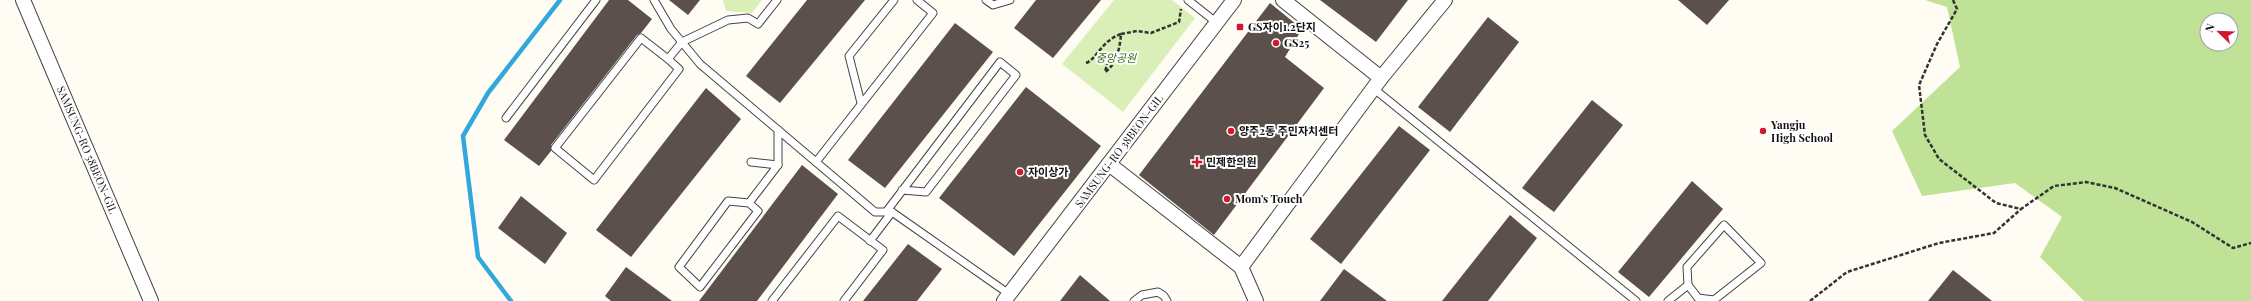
<svg xmlns="http://www.w3.org/2000/svg" width="2251" height="301" viewBox="0 0 2251 301" font-family="'Playfair Display','Noto Sans KR',serif">
<rect width="100%" height="100%" fill="#fffcf4"/>
<!-- green -->
<g fill="#daefb8">
<path d="M723 0H762L752 13 726 11Z"/>
<path d="M1114 0H1172L1195 18 1123 112 1062 64Z"/>
</g>
<!-- forest -->
<path fill="#bfe296" fill-rule="evenodd" d="M1925 0H2251V301H2084L2040 257 2062 217 2015 183 1922 196 1892 131 1960 67 1947 7ZM2207 20H2231V44H2207Z"/>
<g fill="none" stroke-linecap="round" stroke-linejoin="round">
<!-- stream -->
<path stroke="#31a8dc" stroke-width="4.5" d="M511 301 478 257 463 136 488 93 560 0"/>
</g>
<!-- building -->
<g fill="#5b504b">
<path d="M609 0H628L652 19 641 33 637 35 551 145V151L539 166 504 140Z"/>
<path d="M669 0H700L688 15Z"/>
<path d="M807 0H865L780 103 746 76Z"/>
<path d="M1036 0H1101L1053 58 1014 28Z"/>
<path d="M1320 0H1408L1376 42Z"/>
<path d="M1678 0H1729L1707 25Z"/>
<path d="M1270 3 1302 29 1285 57 1324 88 1214 235 1139 175Z"/>
<path d="M1488 17 1519 42 1450 132 1418 107Z"/>
<path d="M955 23 993 52 885 188 848 160Z"/>
<path d="M1026 87 1101 146 1014 256 939 198Z"/>
<path d="M706 88 741 119 631 257 596 230Z"/>
<path d="M1592 100 1623 125 1554 212 1522 188Z"/>
<path d="M1399 126 1430 150 1341 264 1310 239Z"/>
<path d="M802 165 838 194 757 301H699Z"/>
<path d="M1692 181 1723 209 1649 297 1618 272Z"/>
<path d="M521 196 567 233 545 264 498 228Z"/>
<path d="M1510 215 1537 238 1488 301H1442Z"/>
<path d="M908 244 942 269 917 301H863Z"/>
<path d="M626 267 672 301H611L605 296Z"/>
<path d="M1344 269 1387 301H1320Z"/>
<path d="M1953 270 1992 301H1928Z"/>
<path d="M1080 275 1110 301H1060Z"/>
</g>
<g fill="none" stroke-linecap="round" stroke-linejoin="round">
<!-- service casing -->
<g stroke="#444" stroke-width="9">
<g id="service">
<path d="M654 0 671 29 700 64 875 212H892L1009 294"/>
<path d="M986 0 993 5 1010 0"/>
<path d="M1188 0 1217 23"/>
<path d="M668 59 679 69 594 180 555 148 641 38 668 59 682 42 728 20 748 18 758 24 777 0"/>
<path d="M1373 88 1636 301"/>
<path d="M861 103 849 56 894 0"/>
<path d="M506 118 596 0"/>
<path d="M751 162 778 165V130"/>
<path d="M816 162 933 13 917 0"/>
<path d="M749 203 758 211 700 287 679 267 728 201 749 203 778 165"/>
<path d="M886 212 1000 62 1016 75 926 192 902 190"/>
<path d="M1724 225 1761 263 1714 300 1698 298 1688 285 1687 267Z"/>
<path d="M870 241 892 212"/>
<path d="M772 301 838 216 883 250 844 301"/>
<path d="M1134 301 1142 295 1158 292 1164 296 1167 301"/>
<path d="M1668 301 1688 285"/>
</g>
</g>
<!-- minor casing -->
<g stroke="#444" stroke-width="16">
<g id="minor">
<path d="M23 0 151 301"/>
<path d="M1283 0 1381 78"/>
<path d="M1109 164 1241 267 1381 78 1445 0"/>
<path d="M1241 267 1256 301"/>
<path d="M1004 301 1234 0"/>
</g>
</g>
<!-- path -->
<g stroke="#333" stroke-width="2.5" stroke-dasharray="4 2" stroke-linecap="butt">
<path d="M1953 0 1957 9 1937 44 1919 85 1925 135 1939 159 1996 203 2021 209 2054 186 2086 182 2115 188 2192 222 2233 248 2251 243"/>
<path d="M1121 34 1137 31 1151 33 1179 22 1181 9"/>
<path d="M1086 63C1097 59 1101 41 1121 34 1120 47 1117 64 1105 72L1107 64"/>
<path d="M1810 301 1847 272 1939 243 1994 233 2021 209"/>
</g>
<!-- service -->
<use href="#service" stroke="#fff" stroke-width="7"/>
<!-- minor -->
<use href="#minor" stroke="#fff" stroke-width="14"/>
</g>
<!-- markers -->
<g fill="#d21731" stroke="#fff" stroke-width="1.5">
<rect x="1236" y="23" width="8" height="8" rx="2"/>
<circle cx="1276" cy="43" r="4"/>
<circle cx="1231" cy="131" r="4"/>
<circle cx="1763" cy="131" r="4"/>
<path d="M1195 156h4v4h4v4h-4v4h-4v-4h-4v-4h4z"/>
<circle cx="1020" cy="172" r="4"/>
<circle cx="1227" cy="199" r="4"/>
</g>
<g text-anchor="middle" stroke-width="4" stroke-linejoin="round" paint-order="stroke">
<!-- poi labels -->
<g font-size="11" font-weight="bold" fill="#111" stroke="#fff" text-anchor="start">
<text x="1248" y="31">GS자이1.2단지</text>
<text x="1284" y="47">GS25</text>
<text x="1771" y="129">Yangju<tspan x="1771" dy="13">High School</tspan></text>
<text x="1239" y="135">양주2동 주민자치센터</text>
<text x="1206" y="166">민제한의원</text>
<text x="1028" y="176">자이상가</text>
<text x="1235" y="203">Mom's Touch</text>
</g>
<!-- park labels -->
<g font-size="11" font-style="italic" fill="#337118" stroke="#fff">
<text x="1116" y="62">중앙공원</text>
</g>
<!-- street labels -->
<g font-size="11" fill="#111" stroke="#fff">
<text transform="translate(87 150) rotate(67)" y="4">SAMSUNG-RO 58BEON-GIL</text>
<text transform="translate(1119 151) rotate(-53)" y="4">SAMSUNG-RO 38BEON-GIL</text>
</g>
</g>
<!-- north arrow -->
<g transform="translate(2219 32) rotate(293)"><circle r="19" fill="#ffffff" stroke="#a0a0a0"/>
<path d="M0-3L7 15L0 10L-7 15Z" fill="#d21731"/>
<text y="-6" font-size="11" font-weight="bold" text-anchor="middle" fill="#111111">N</text>
</g>
</svg>
